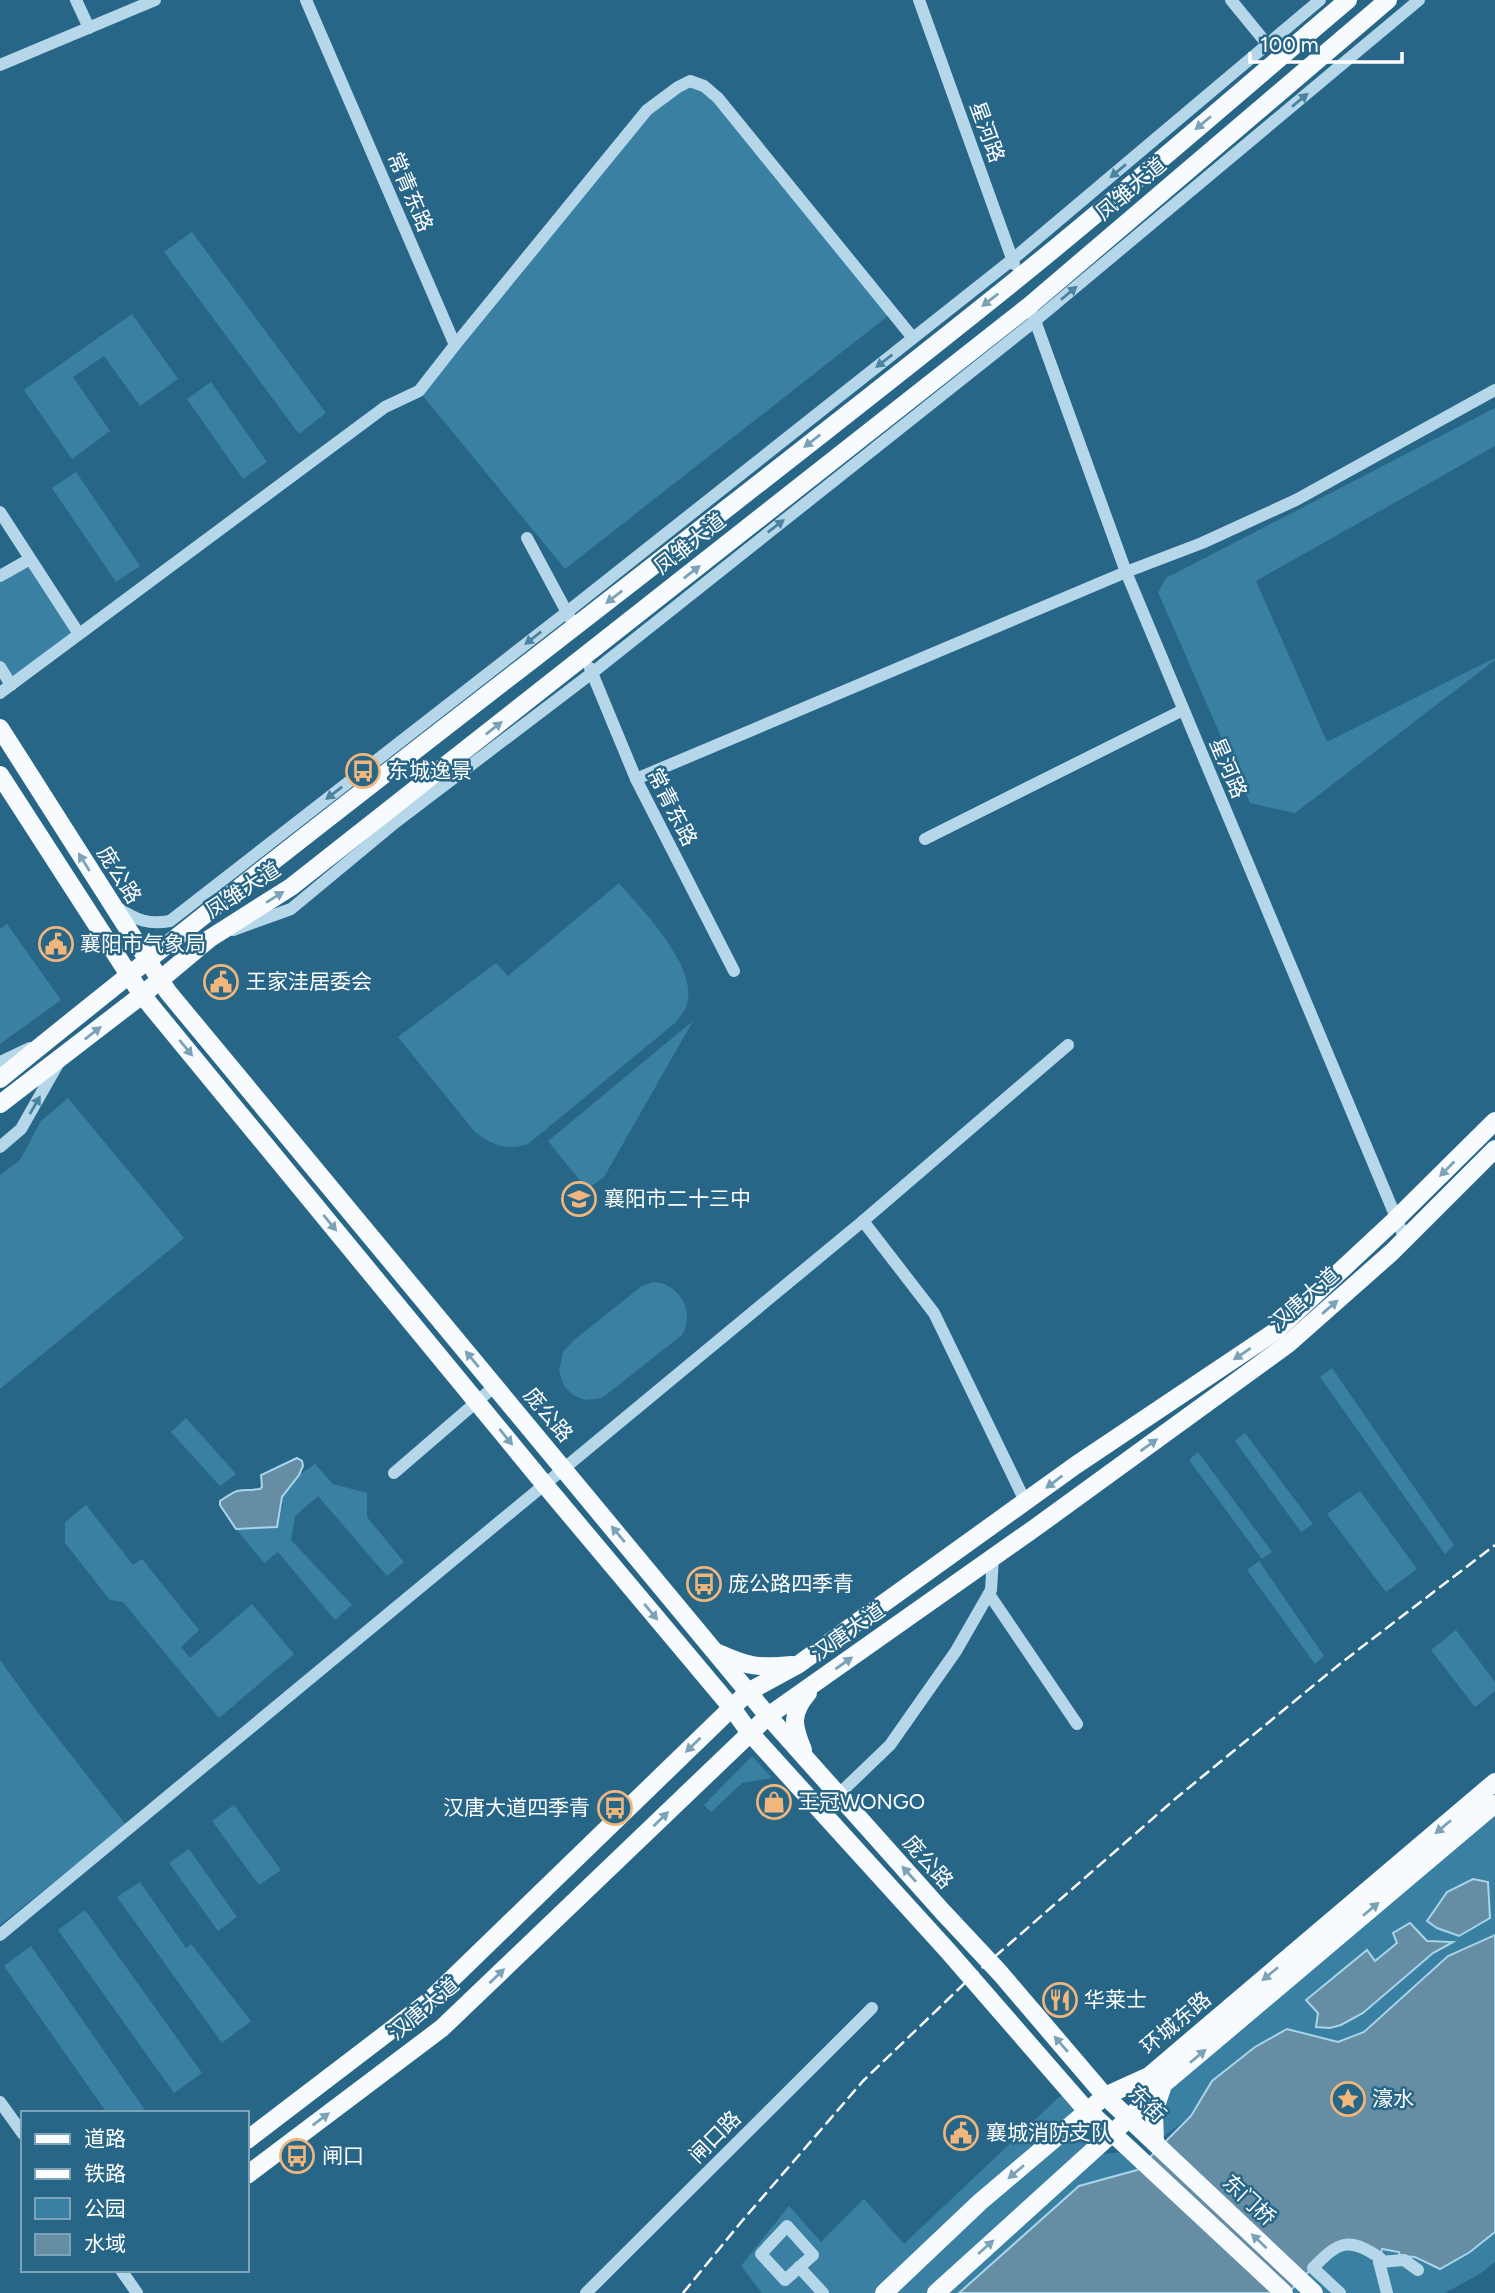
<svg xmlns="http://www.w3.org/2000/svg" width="1495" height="2293" viewBox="0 0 1495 2293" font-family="Figtree,'Noto Sans SC',sans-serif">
<rect width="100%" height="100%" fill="#286688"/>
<!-- green -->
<g fill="#3a80a3">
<path d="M704 86 893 312 565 569 419 391 647 110 678 87Z"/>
<path d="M192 232 326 413 299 434 164 252Z"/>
<path d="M132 314 178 379 140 406 104 356 73 377 110 431 72 459 24 390Z"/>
<path d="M211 382 267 462 243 479 187 399Z"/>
<path d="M1495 408V446L1256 581 1327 742 1495 658V660L1295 813 1250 803 1158 592 1166 578Z"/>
<path d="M76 472 140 566 116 582 52 488Z"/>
<path d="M30 559 79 634 11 685 0 667V577Z"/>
<path d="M619 883C642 910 698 966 687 1004 686 1010 679 1017 675 1023L528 1144C507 1151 492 1145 475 1132L398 1037 496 963 508 976Z"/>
<path d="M7 924 61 1000 0 1044V929Z"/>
<path d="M693 1021 604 1177 587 1189 548 1141Z"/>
<path d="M68 1098 184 1238 0 1389V1175L20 1160 41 1121Z"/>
<path d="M653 1282C679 1283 696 1312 682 1335L602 1398 585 1400 573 1395 564 1386 559 1371 563 1352 574 1340 642 1286Z"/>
<path d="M1332 1368 1454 1545 1445 1554 1320 1377Z"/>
<path d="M186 1418 236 1474 220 1486 171 1432Z"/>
<path d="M1245 1433 1313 1524 1301 1532 1235 1441Z"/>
<path d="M1198 1452 1272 1552 1262 1559 1189 1460Z"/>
<path d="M315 1464 333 1484 367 1493V1517L404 1562 387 1576 318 1496 295 1516 291 1540 352 1605 335 1620 278 1552 264 1563 236 1529 277 1527 283 1505 282 1497 299 1475Z"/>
<path d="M1360 1491 1417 1569 1386 1592 1327 1514Z"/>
<path d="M86 1505 133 1565 142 1559 199 1630 181 1647 190 1658 252 1604 294 1654 219 1718 123 1602 110 1600 65 1543V1522Z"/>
<path d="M1259 1561 1324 1656 1315 1664 1247 1570Z"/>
<path d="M1456 1630 1495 1682V1691L1475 1707 1431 1650Z"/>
<path d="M0 1660 38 1713 126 1825 0 1925Z"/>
<path d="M752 1756 772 1778 742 1783 711 1812 704 1805Z"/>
<path d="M1495 1804V1935L1448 1956 1364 2031 1338 2042 1287 2029 1255 2047 1212 2081 1191 2116 1155 2143 1163 2085Z"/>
<path d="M234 1805 281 1870 259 1885 212 1821Z"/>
<path d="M189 1849 237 1917 218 1931 169 1863Z"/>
<path d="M140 1882 186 1948 191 1944 251 2021 222 2043 117 1897Z"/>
<path d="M85 1910 202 2073 174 2093 58 1930Z"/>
<path d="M31 1946 147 2113H107L4 1966Z"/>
<path d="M1071 2091 1081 2104 1068 2131C1079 2131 1083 2132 1089 2142L1086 2157C1105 2153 1128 2148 1143 2162L1137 2170 1079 2186 959 2293H762L741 2266 789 2206 821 2242 864 2199 904 2244 1058 2098Z"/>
<path d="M1495 2232V2262L1481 2273 1445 2293H1288L1338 2245 1380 2257 1382 2249 1400 2252V2256L1415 2257 1428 2265 1470 2252Z"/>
</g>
<!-- water -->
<g fill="#658ea4" stroke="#a9d4e9" stroke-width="2">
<path d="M297 1458 302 1461 303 1466 299 1475 282 1497 277 1527 236 1529 220 1505V1501C242 1486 236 1492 260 1489L262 1487 261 1475Z"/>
<path d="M1473 1879 1488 1882 1490 1918 1459 1936 1437 1928 1427 1921 1447 1892Z"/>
<path d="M1410 1923 1427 1941 1453 1942 1433 1953 1363 2013 1341 2025 1330 2028 1316 2027 1318 2013 1306 2000 1367 1950 1375 1961 1397 1943 1393 1933Z"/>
<path d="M1495 1935V2232L1470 2252 1440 2269 1415 2257 1400 2256 1399 2252 1382 2249 1380 2258 1352 2243 1324 2256 1288 2293H959L1079 2186 1137 2170 1191 2116 1212 2081 1255 2047 1287 2029 1338 2042 1364 2032 1448 1956Z"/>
</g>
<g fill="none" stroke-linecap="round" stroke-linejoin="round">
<!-- minor -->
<g stroke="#b5d7e9" stroke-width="12">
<path d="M76 0 89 28"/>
<path d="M919 0 1014 264"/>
<path d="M1231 0 1267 44"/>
<path d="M0 65 155 0"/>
<path d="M1033 315 1126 572 1405 1239"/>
<path d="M455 345 647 110 678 87 690 81 704 86 718 98 913 338"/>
<path d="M0 512 79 634"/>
<path d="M527 538 570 618"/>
<path d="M0 576 30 559"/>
<path d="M0 667 11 685"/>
<path d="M590 668 636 779 734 971"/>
<path d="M0 693 385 407 419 391 455 345 306 0"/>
<path d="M636 779 1126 572 1202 543 1296 500 1495 390"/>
<path d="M925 839 1183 710"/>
<path d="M118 908C136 920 149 925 170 921L567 612 1013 259 1320 0"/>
<path d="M233 930 291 909 396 822 592 673 1035 321 1419 0"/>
<path d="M0 1062 30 1048"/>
<path d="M0 1147 21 1129 59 1062"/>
<path d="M863 1221 1068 1045"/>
<path d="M394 1473 495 1386"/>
<path d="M989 1594 1077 1724"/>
<path d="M838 1795 890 1745 956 1651 991 1590 993 1558"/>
<path d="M0 1935 863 1221 934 1313 1026 1503"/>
<path d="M0 2102 23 2134"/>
<path d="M787 2226 813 2255 785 2280 761 2254Z"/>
<path d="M799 2267 823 2293"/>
<path d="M121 2270 137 2293"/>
<path d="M586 2293 872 2008"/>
<path d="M1340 2293 1313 2268C1338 2242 1348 2236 1380 2258L1379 2262"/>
<path d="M1387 2293 1379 2262 1404 2260 1418 2270"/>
</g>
<!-- major -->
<g stroke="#f7fbfe" stroke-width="18">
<path d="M0 728 168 992 768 1716 942 1911 1000 1973 1105 2096 1314 2293"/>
<path d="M0 775 142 995 545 1485 732 1708 750 1733 948 1951 1081 2104 1284 2293"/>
<path d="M0 1079C334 807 681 550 1016 280 1129 189 1238 93 1348 0"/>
<path d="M0 1104 142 995 209 939 291 887 1029 306 1388 0"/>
<path d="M718 1653C749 1667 758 1668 792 1665"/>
<path d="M803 1750C793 1726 790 1714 808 1693"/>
<path d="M247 2140 429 2001 748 1692 799 1664 1076 1465 1276 1331 1396 1219 1495 1121"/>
<path d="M1155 2143 1154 2112 1162 2088"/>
<path d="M247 2175 442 2028 768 1716 1032 1530 1288 1344 1392 1252 1495 1149"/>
<path d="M884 2293 980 2202 1105 2096 1149 2076 1495 1782"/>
<path d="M936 2293 1129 2118 1159 2088 1495 1804"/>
</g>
<!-- rail -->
<path stroke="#fff" stroke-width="2.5" stroke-dasharray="12 5" stroke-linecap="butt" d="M683 2293 742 2221 863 2081 967 1981 1175 1799 1341 1663 1495 1545"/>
</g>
<!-- one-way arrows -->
<defs><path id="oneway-solid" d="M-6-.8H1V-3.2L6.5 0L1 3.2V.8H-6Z" transform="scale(1.75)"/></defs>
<g fill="#4b82a0">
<use href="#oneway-solid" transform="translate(1300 100) rotate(-40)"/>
<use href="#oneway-solid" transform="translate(1118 171) rotate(140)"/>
<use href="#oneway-solid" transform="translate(1069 293) rotate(-40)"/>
<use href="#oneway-solid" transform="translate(884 361) rotate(142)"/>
<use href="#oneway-solid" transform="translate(776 526) rotate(-38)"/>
<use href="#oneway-solid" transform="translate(533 638) rotate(142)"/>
<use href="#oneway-solid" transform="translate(334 793) rotate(142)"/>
<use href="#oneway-solid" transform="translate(35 1105) rotate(-60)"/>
</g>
<g fill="#7ba2b7">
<use href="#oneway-solid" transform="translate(1203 123) rotate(140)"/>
<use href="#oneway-solid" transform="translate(990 300) rotate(142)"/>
<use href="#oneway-solid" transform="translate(812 441) rotate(142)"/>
<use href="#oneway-solid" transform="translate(692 572) rotate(-38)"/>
<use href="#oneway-solid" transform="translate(614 597) rotate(142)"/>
<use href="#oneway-solid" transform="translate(494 728) rotate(-38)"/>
<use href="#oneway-solid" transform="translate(84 862) rotate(-122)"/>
<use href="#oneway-solid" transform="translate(275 897) rotate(-32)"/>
<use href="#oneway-solid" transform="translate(93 1033) rotate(-38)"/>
<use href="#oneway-solid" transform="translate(186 1048) rotate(51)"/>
<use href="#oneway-solid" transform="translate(1447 1169) rotate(135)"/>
<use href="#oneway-solid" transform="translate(330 1223) rotate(51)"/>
<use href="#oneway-solid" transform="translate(1330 1307) rotate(-41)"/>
<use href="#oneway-solid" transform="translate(1242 1354) rotate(146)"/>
<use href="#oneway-solid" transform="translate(472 1359) rotate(-130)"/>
<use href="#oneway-solid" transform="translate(506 1437) rotate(51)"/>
<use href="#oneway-solid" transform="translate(1149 1445) rotate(-36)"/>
<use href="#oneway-solid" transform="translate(1054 1482) rotate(143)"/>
<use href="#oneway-solid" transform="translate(618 1534) rotate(-130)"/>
<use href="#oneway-solid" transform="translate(651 1612) rotate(50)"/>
<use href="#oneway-solid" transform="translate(844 1663) rotate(-35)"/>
<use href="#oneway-solid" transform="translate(693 1745) rotate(136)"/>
<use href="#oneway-solid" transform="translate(661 1819) rotate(-44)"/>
<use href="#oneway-solid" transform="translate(1443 1827) rotate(140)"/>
<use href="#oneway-solid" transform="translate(909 1874) rotate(-132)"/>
<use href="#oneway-solid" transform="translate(1371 1909) rotate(-40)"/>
<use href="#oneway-solid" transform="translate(1270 1974) rotate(140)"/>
<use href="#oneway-solid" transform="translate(497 1976) rotate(-44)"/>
<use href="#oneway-solid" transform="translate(1061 2044) rotate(-131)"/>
<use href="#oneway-solid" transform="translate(1198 2056) rotate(-40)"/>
<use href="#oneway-solid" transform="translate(321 2119) rotate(-37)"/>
<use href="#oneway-solid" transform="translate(1016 2172) rotate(140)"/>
<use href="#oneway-solid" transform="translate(1259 2241) rotate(-137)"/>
<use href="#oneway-solid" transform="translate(986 2247) rotate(-42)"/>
</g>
<!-- icons -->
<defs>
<g id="bus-ring" transform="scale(1.75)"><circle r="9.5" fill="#286688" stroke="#f1b67b" stroke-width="1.5"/><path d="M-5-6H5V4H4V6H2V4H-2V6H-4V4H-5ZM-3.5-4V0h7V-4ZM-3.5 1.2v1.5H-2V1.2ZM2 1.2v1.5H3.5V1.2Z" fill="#f1b67b"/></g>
<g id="civic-ring" transform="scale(1.75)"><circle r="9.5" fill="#286688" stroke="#f1b67b" stroke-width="1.5"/><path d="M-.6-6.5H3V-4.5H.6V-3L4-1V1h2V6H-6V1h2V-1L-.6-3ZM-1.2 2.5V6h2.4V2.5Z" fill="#f1b67b"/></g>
<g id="school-ring" transform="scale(1.75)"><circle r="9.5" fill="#286688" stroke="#f1b67b" stroke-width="1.5"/><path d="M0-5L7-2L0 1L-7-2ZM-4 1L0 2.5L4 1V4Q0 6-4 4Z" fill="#f1b67b"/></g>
<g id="shop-ring" transform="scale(1.75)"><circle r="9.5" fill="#286688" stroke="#f1b67b" stroke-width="1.5"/><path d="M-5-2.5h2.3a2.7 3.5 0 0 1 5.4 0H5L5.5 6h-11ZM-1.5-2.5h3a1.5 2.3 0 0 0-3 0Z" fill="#f1b67b"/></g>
<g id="restaurant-ring" transform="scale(1.75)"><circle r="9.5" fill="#286688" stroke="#f1b67b" stroke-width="1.5"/><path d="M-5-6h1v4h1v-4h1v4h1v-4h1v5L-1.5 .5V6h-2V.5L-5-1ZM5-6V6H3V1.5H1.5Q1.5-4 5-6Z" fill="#f1b67b"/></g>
<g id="sight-ring" transform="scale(1.75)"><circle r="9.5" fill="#286688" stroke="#f1b67b" stroke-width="1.5"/><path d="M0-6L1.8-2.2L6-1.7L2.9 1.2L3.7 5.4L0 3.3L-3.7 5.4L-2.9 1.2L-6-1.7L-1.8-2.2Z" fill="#f1b67b"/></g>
</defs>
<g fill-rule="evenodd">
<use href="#bus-ring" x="363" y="771"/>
<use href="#civic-ring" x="56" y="944"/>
<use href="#civic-ring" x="221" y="982"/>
<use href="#school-ring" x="579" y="1199"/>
<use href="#bus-ring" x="704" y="1584"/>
<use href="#shop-ring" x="774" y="1802"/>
<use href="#bus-ring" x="615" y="1808"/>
<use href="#restaurant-ring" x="1060" y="2000"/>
<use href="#sight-ring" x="1348" y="2099"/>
<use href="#civic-ring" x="961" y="2133"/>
<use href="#bus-ring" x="297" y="2156"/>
</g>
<g text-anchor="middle" stroke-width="5" stroke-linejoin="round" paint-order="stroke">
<!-- street labels -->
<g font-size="21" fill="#fff" stroke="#286688">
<text transform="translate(987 132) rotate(70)" y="7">星河路</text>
<text transform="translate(1131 189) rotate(-40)" y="7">凤雏大道</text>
<text transform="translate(410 192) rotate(67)" y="7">常青东路</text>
<text transform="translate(690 544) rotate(-38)" y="7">凤雏大道</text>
<text transform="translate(1228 768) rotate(67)" y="7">星河路</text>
<text transform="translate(672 807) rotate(63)" y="7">常青东路</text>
<text transform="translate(119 875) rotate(58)" y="7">庞公路</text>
<text transform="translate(243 890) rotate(-33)" y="7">凤雏大道</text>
<text transform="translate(1304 1299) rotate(-41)" y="7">汉唐大道</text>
<text transform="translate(548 1415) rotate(50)" y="7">庞公路</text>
<text transform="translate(848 1632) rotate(-35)" y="7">汉唐大道</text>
<text transform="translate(928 1862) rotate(48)" y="7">庞公路</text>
<text transform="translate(424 2009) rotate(-40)" y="7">汉唐大道</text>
<text transform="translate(1176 2023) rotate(-40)" y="7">环城东路</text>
<text transform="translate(1147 2104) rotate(44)" y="7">东街</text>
<text transform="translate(715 2137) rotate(-45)" y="7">闸口路</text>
<text transform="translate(1249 2200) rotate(43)" y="7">东门桥</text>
</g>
<!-- poi labels -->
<g font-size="21" fill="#fff" stroke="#286688" text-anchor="start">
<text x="388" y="778">东城逸景</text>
<text x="80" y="951">襄阳市气象局</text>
<text x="246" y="989">王家洼居委会</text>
<text x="604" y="1206">襄阳市二十三中</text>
<text x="728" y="1591">庞公路四季青</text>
<text x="798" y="1809">王冠WONGO</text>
<text x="590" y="1815" text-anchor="end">汉唐大道四季青</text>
<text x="1084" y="2007">华莱士</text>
<text x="1372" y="2106">濠水</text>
<text x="986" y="2140">襄城消防支队</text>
<text x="322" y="2163">闸口</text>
</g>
</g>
<!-- legend -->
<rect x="21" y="2111" width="228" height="161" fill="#286688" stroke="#7ea3b8" stroke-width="2"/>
<rect x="35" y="2134" width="35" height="10" fill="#f7fbfe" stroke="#7ea3b8" stroke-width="2"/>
<text x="84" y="2146" font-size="21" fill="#ffffff">道路</text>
<rect x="35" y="2169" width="35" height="10" fill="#ffffff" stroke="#7ea3b8" stroke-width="2"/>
<text x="84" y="2181" font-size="21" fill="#ffffff">铁路</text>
<rect x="35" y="2198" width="35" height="21" fill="#3a80a3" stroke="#7ea3b8" stroke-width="2"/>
<text x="84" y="2216" font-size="21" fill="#ffffff">公园</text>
<rect x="35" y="2234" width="35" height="21" fill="#658ea4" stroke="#7ea3b8" stroke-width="2"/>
<text x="84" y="2251" font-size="21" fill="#ffffff">水域</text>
<!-- scale -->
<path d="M1250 52v10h152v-10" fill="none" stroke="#ffffff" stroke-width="3.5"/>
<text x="1260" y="52" font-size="21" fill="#ffffff" stroke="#286688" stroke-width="5" paint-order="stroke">100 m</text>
</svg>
